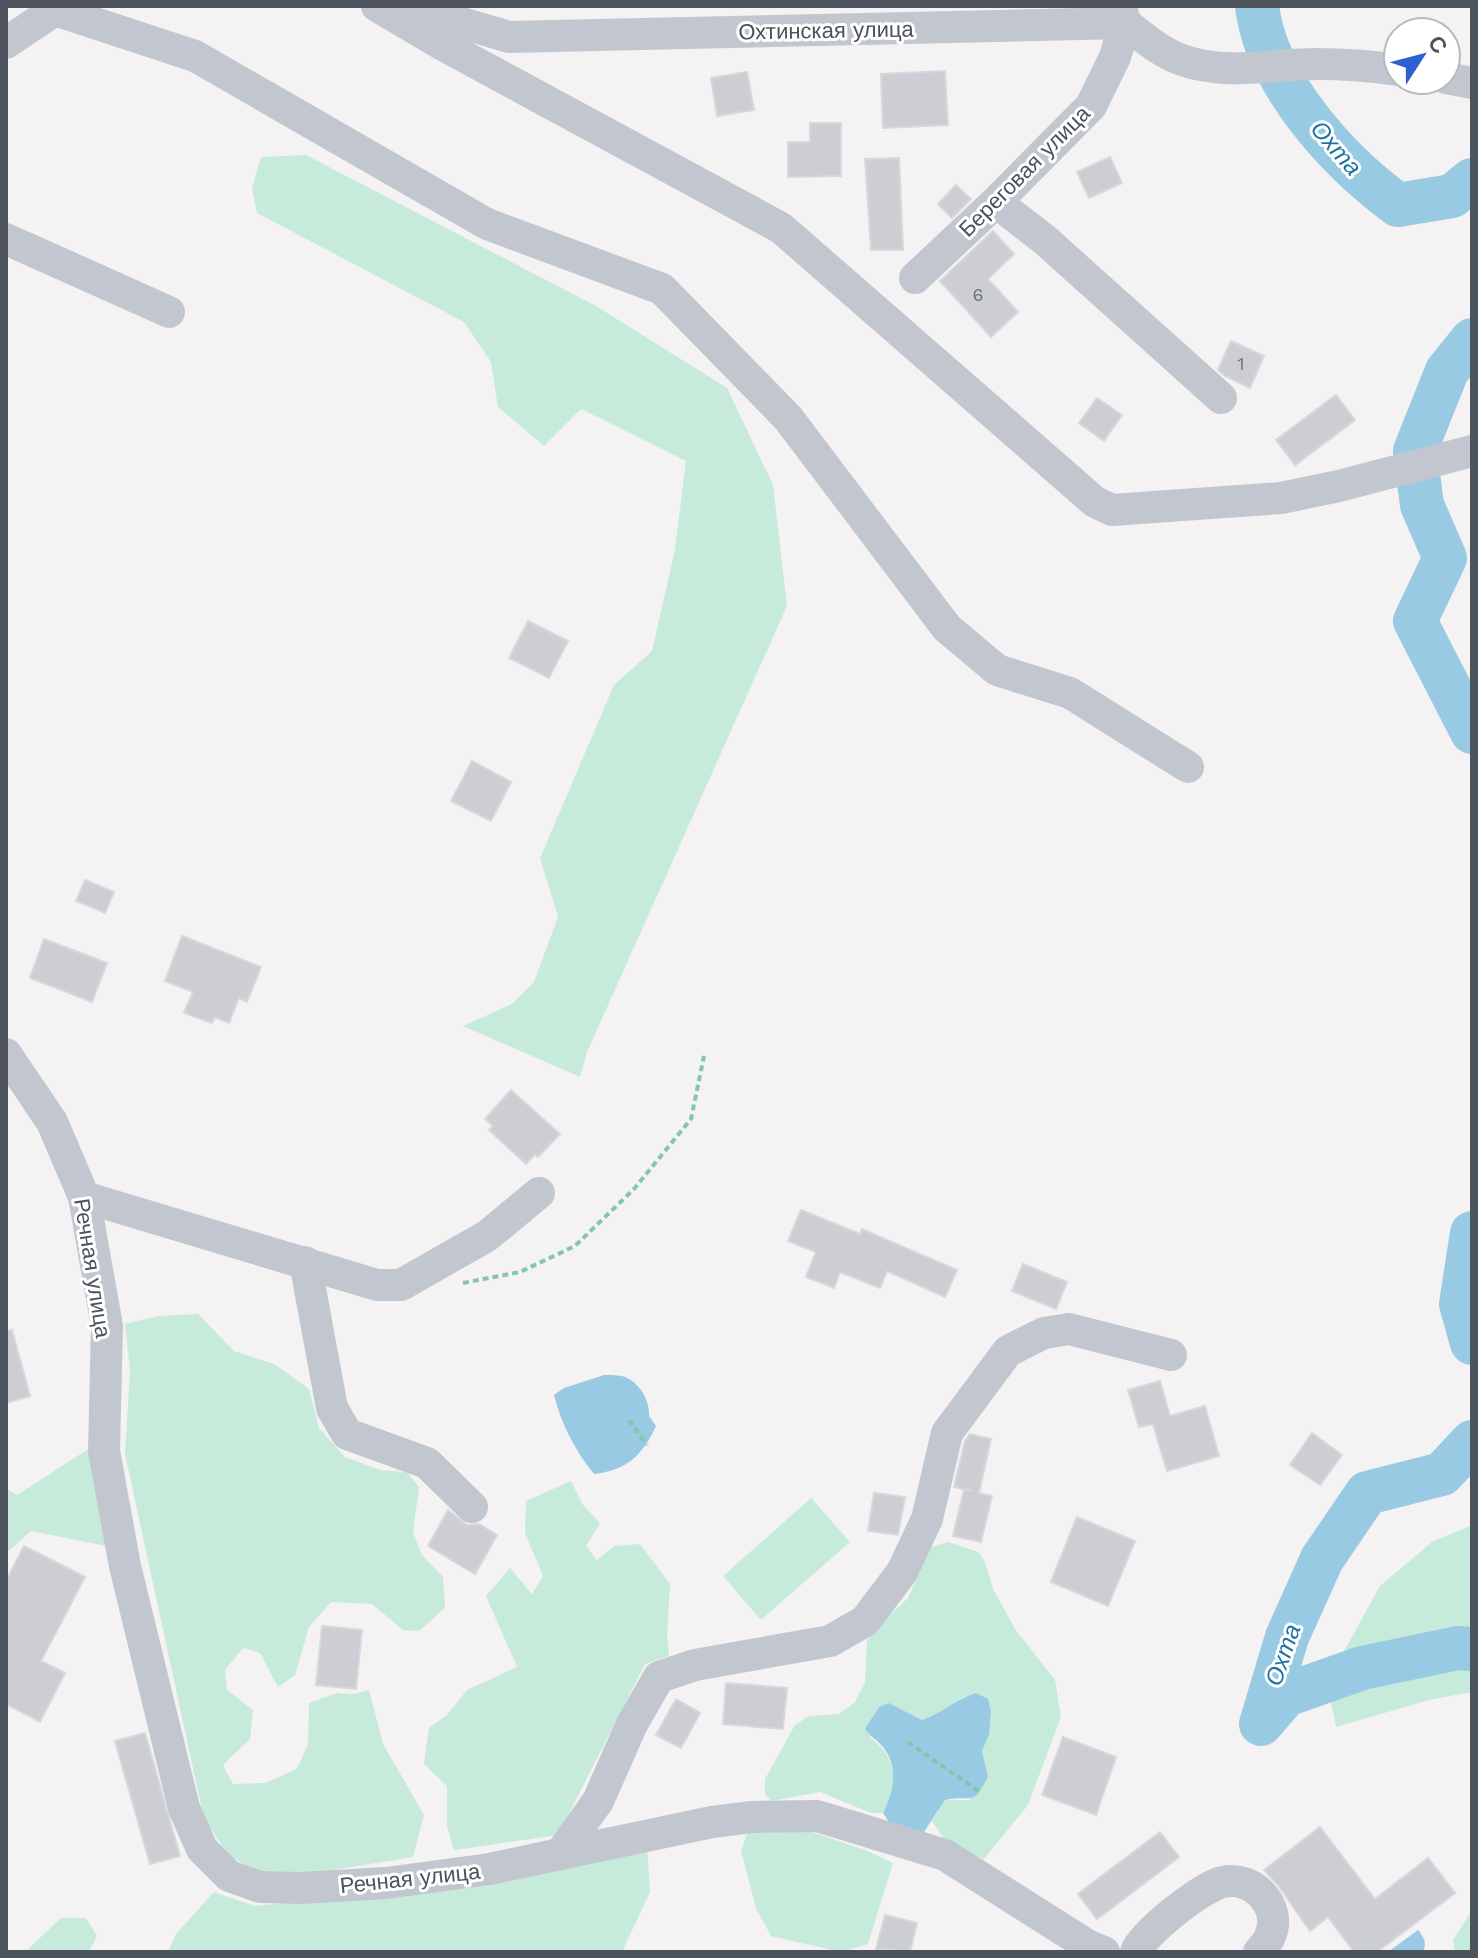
<svg xmlns="http://www.w3.org/2000/svg" width="1478" height="1958" viewBox="0 0 1478 1958" font-family="'Work Sans',sans-serif">
<rect width="100%" height="100%" fill="#f4f2f2"/>
<!-- green -->
<g fill="#c7ebda">
<path d="M306 155 596 306 727 388 773 485 787 606 587 1052 580 1077 463 1026 512 1004 534 982 558 917 540 858 614 685 652 651 675 550 686 461 581 409 544 446 498 407 491 362 464 322 257 213 252 188 261 157Z"/>
<path d="M198 1314 234 1351 274 1364 309 1389 319 1428 345 1457 380 1470 407 1472 419 1487 413 1533 422 1555 443 1577 445 1608 419 1631 403 1630 372 1604 331 1602 309 1627 295 1675 278 1687 260 1653 243 1648 225 1670 227 1690 253 1710 250 1739 223 1765 233 1784 265 1783 297 1769 308 1744 309 1703 337 1693 354 1694 369 1690 383 1744 424 1815 413 1857 315 1873H262L229 1856 204 1819 125 1454 130 1370 125 1324 159 1316Z"/>
<path d="M90 1448 106 1546 31 1531 6 1553V1488L17 1495Z"/>
<path d="M571 1481 583 1505 600 1523 586 1546 597 1560 614 1546 640 1544 670 1584 667 1635 669 1656 645 1664 558 1835 454 1850 447 1827V1786L424 1764 429 1728 447 1715 467 1690 517 1667 486 1596 510 1568 532 1594 543 1576 525 1533 526 1501Z"/>
<path d="M811 1498 850 1542 761 1620 723 1576Z"/>
<path d="M1472 1525V1692L1429 1700 1336 1727 1327 1682 1380 1586 1432 1542Z"/>
<path d="M948 1542 978 1552 985 1562 993 1589 1015 1629 1055 1680 1061 1717 1028 1805 984 1859 948 1845 932 1821 945 1800H969L988 1776 982 1751 989 1735 966 1696 934 1716 922 1720 889 1703 870 1737C898 1759 899 1782 883 1813H871L820 1792 771 1801 765 1794V1779L795 1725 809 1716 839 1714 855 1702 865 1683 867 1641 880 1624 908 1598 930 1548Z"/>
<path d="M749 1828 806 1830 865 1850 893 1863 868 1944 841 1952 771 1936 756 1908 741 1851Z"/>
<path d="M647 1846 650 1892 622 1952H168L176 1934 214 1892 255 1906 479 1882Z"/>
<path d="M1472 1911V1952H1455L1453 1940Z"/>
<path d="M61 1918H86L97 1936 89 1952H25Z"/>
</g>
<!-- water -->
<g fill="#99cae3">
<path d="M604 1375C610 1375 619 1375 625 1377 640 1383 650 1401 649 1416L656 1426C642 1456 627 1470 594 1474 576 1452 561 1424 554 1395L564 1388Z"/>
<path d="M976 1693 988 1699 991 1711 989 1735 982 1751 988 1776C973 1808 973 1794 945 1800L924 1832 889 1822 883 1813C894 1791 899 1767 883 1747 877 1740 870 1736 865 1729L879 1707 889 1703 922 1720C941 1714 956 1699 976 1693Z"/>
<path d="M1418 1930C1424 1937 1427 1943 1423 1952H1388Z"/>
</g>
<g fill="none" stroke-linecap="round" stroke-linejoin="round">
<!-- river -->
<g stroke="#99cae3" stroke-width="44">
<path d="M1257 6C1266 83 1338 161 1398 205L1452 196 1472 180"/>
<path d="M1472 340 1447 371 1415 451 1422 505 1445 558 1415 621 1472 732"/>
<path d="M1472 1233 1461 1304 1472 1343"/>
<path d="M1472 1442 1442 1474 1367 1493 1322 1559 1287 1637 1261 1724 1286 1695 1362 1668 1458 1648 1472 1649"/>
</g>
</g>
<!-- building -->
<g fill="#cdced4" stroke="#d7d8dc" stroke-width="2">
<path d="M945 71 948 125 883 128 881 74Z"/>
<path d="M747 72 754 110 717 116 711 78Z"/>
<path d="M810 123H841V176L788 177V142H810Z"/>
<path d="M1110 157 1122 183 1089 198 1077 172Z"/>
<path d="M899 158 903 250H871L865 159Z"/>
<path d="M956 185 971 199 952 218 938 204Z"/>
<path d="M993 231 1014 254 988 279 1018 312 991 337 940 281Z"/>
<path d="M1231 341 1264 356 1250 388 1225 376 1218 370Z"/>
<path d="M1336 395 1355 420 1295 465 1276 440Z"/>
<path d="M1097 398 1122 415 1104 441 1079 423Z"/>
<path d="M528 621 568 641 549 678 509 658Z"/>
<path d="M472 761 511 782 491 821 451 801Z"/>
<path d="M85 880 114 892 105 913 76 901Z"/>
<path d="M182 936 261 967 247 1002 239 998 229 1023 215 1017 212 1023 184 1013 193 992 165 981Z"/>
<path d="M44 939 107 963 92 1002 30 978Z"/>
<path d="M511 1090 560 1134 538 1157 535 1154 526 1164 489 1130 493 1126 485 1119Z"/>
<path d="M801 1210 860 1234 862 1229 957 1270 945 1297 887 1271 880 1288 840 1272 834 1288 806 1277 816 1252 788 1241Z"/>
<path d="M1023 1264 1067 1282 1056 1309 1012 1291Z"/>
<path d="M12 1330 30 1396 6 1403V1331Z"/>
<path d="M1160 1381 1170 1416 1205 1406 1219 1456 1167 1471 1153 1424 1139 1427 1128 1390Z"/>
<path d="M1312 1433 1342 1455 1320 1485 1290 1465Z"/>
<path d="M970 1434 991 1439 979 1493 992 1496 981 1542 953 1536 964 1489 972 1491 954 1487 965 1441Z"/>
<path d="M874 1493 905 1497 898 1535 868 1531Z"/>
<path d="M448 1510 467 1525 479 1524 497 1535 475 1574 428 1546Z"/>
<path d="M1077 1517 1135 1541 1108 1606 1051 1582Z"/>
<path d="M24 1546 85 1577 41 1661 65 1673 40 1722 6 1704V1581Z"/>
<path d="M322 1626 362 1630 356 1689 316 1685Z"/>
<path d="M726 1683 787 1688 783 1729 723 1724Z"/>
<path d="M676 1699 700 1713 681 1748 656 1735Z"/>
<path d="M145 1733 180 1856 150 1864 115 1741Z"/>
<path d="M1063 1737 1116 1757 1096 1815 1042 1795Z"/>
<path d="M1320 1827 1375 1899 1428 1858 1455 1893 1377 1952H1354L1328 1917 1310 1931 1278 1885 1264 1870Z"/>
<path d="M1160 1832 1179 1857 1097 1919 1078 1894Z"/>
<path d="M885 1915 917 1923 910 1952 876 1949Z"/>
</g>
<g fill="none" stroke-linecap="round" stroke-linejoin="round">
<!-- path -->
<g stroke="#82c6ad" stroke-width="4" stroke-dasharray="6 4" stroke-linecap="butt">
<path d="M463 1283 520 1272 575 1246 634 1189 691 1119 704 1056"/>
<path d="M629 1420 647 1445"/>
<path d="M908 1742 980 1792"/>
</g>
<!-- minor -->
<g stroke="#c2c7cf" stroke-width="32">
<path d="M377 6 443 45 781 228 1095 502 1112 510 1281 498 1339 486 1472 451"/>
<path d="M423 6 438 16 509 37 1125 23C1143 37 1160 52 1182 60 1228 76 1270 64 1317 64 1345 64 1371 66 1398 70"/>
<path d="M6 43 55 10 195 56 487 224 662 289 788 418 947 628 997 670 1070 693 1188 767"/>
<path d="M1446 78 1472 83"/>
<path d="M996 202 1045 240 1221 398"/>
<path d="M6 239 169 312"/>
<path d="M915 278 996 202 1091 106 1115 57 1125 23 1121 6"/>
<path d="M6 1054 52 1122 84 1197 107 1326 104 1451 125 1566 184 1808 202 1849 229 1876 260 1887 301 1888 386 1883 490 1869 560 1854 598 1801 632 1724 659 1677 695 1665 830 1641 865 1621 902 1572 927 1519 947 1433 1008 1351 1044 1333 1069 1329 1171 1355"/>
<path d="M84 1197 377 1285H401L487 1236 539 1193"/>
<path d="M305 1262 332 1408 347 1434 427 1463 472 1507"/>
<path d="M560 1854 712 1822 752 1817 817 1816 945 1855 1087 1945 1104 1952"/>
<path d="M1136 1952C1143 1933 1203 1886 1223 1882 1253 1875 1283 1907 1270 1936 1268 1942 1263 1947 1259 1952"/>
</g>
</g>
<g text-anchor="middle" stroke-width="6" stroke-linejoin="round" paint-order="stroke">
<!-- number labels -->
<g font-size="18" fill="#6c727b">
<text x="978" y="301">6</text>
<text x="1241" y="370">1</text>
</g>
<!-- street labels -->
<g font-size="22" fill="#4c535d" stroke="#fff">
<text transform="translate(826 30) rotate(-1)" y="8">Охтинская улица</text>
<text transform="translate(1024 171) rotate(-45)" y="8">Береговая улица</text>
<text transform="translate(93 1268) rotate(81)" y="8">Речная улица</text>
<text transform="translate(410 1878) rotate(-6)" y="8">Речная улица</text>
</g>
<!-- water labels -->
<g font-size="24" font-style="italic" fill="#1d729f" stroke="#fff">
<text transform="translate(1336 148) rotate(49)" y="8">Охта</text>
<text transform="translate(1283 1655) rotate(-71)" y="8">Охта</text>
</g>
</g>
<!-- border -->
<rect width="1478" height="1958" fill="none" stroke="#4c535d" stroke-width="16"/>
<!-- north arrow -->
<g transform="translate(1422 56) rotate(54)"><circle r="38" fill="#ffffff" stroke="#b7babe" stroke-width="2"/>
<path d="M0-6L14 30L0 20L-14 30Z" fill="#2f60d1"/>
<text y="-12" font-size="22" font-weight="bold" text-anchor="middle" fill="#4c535d">С</text>
</g>
</svg>
